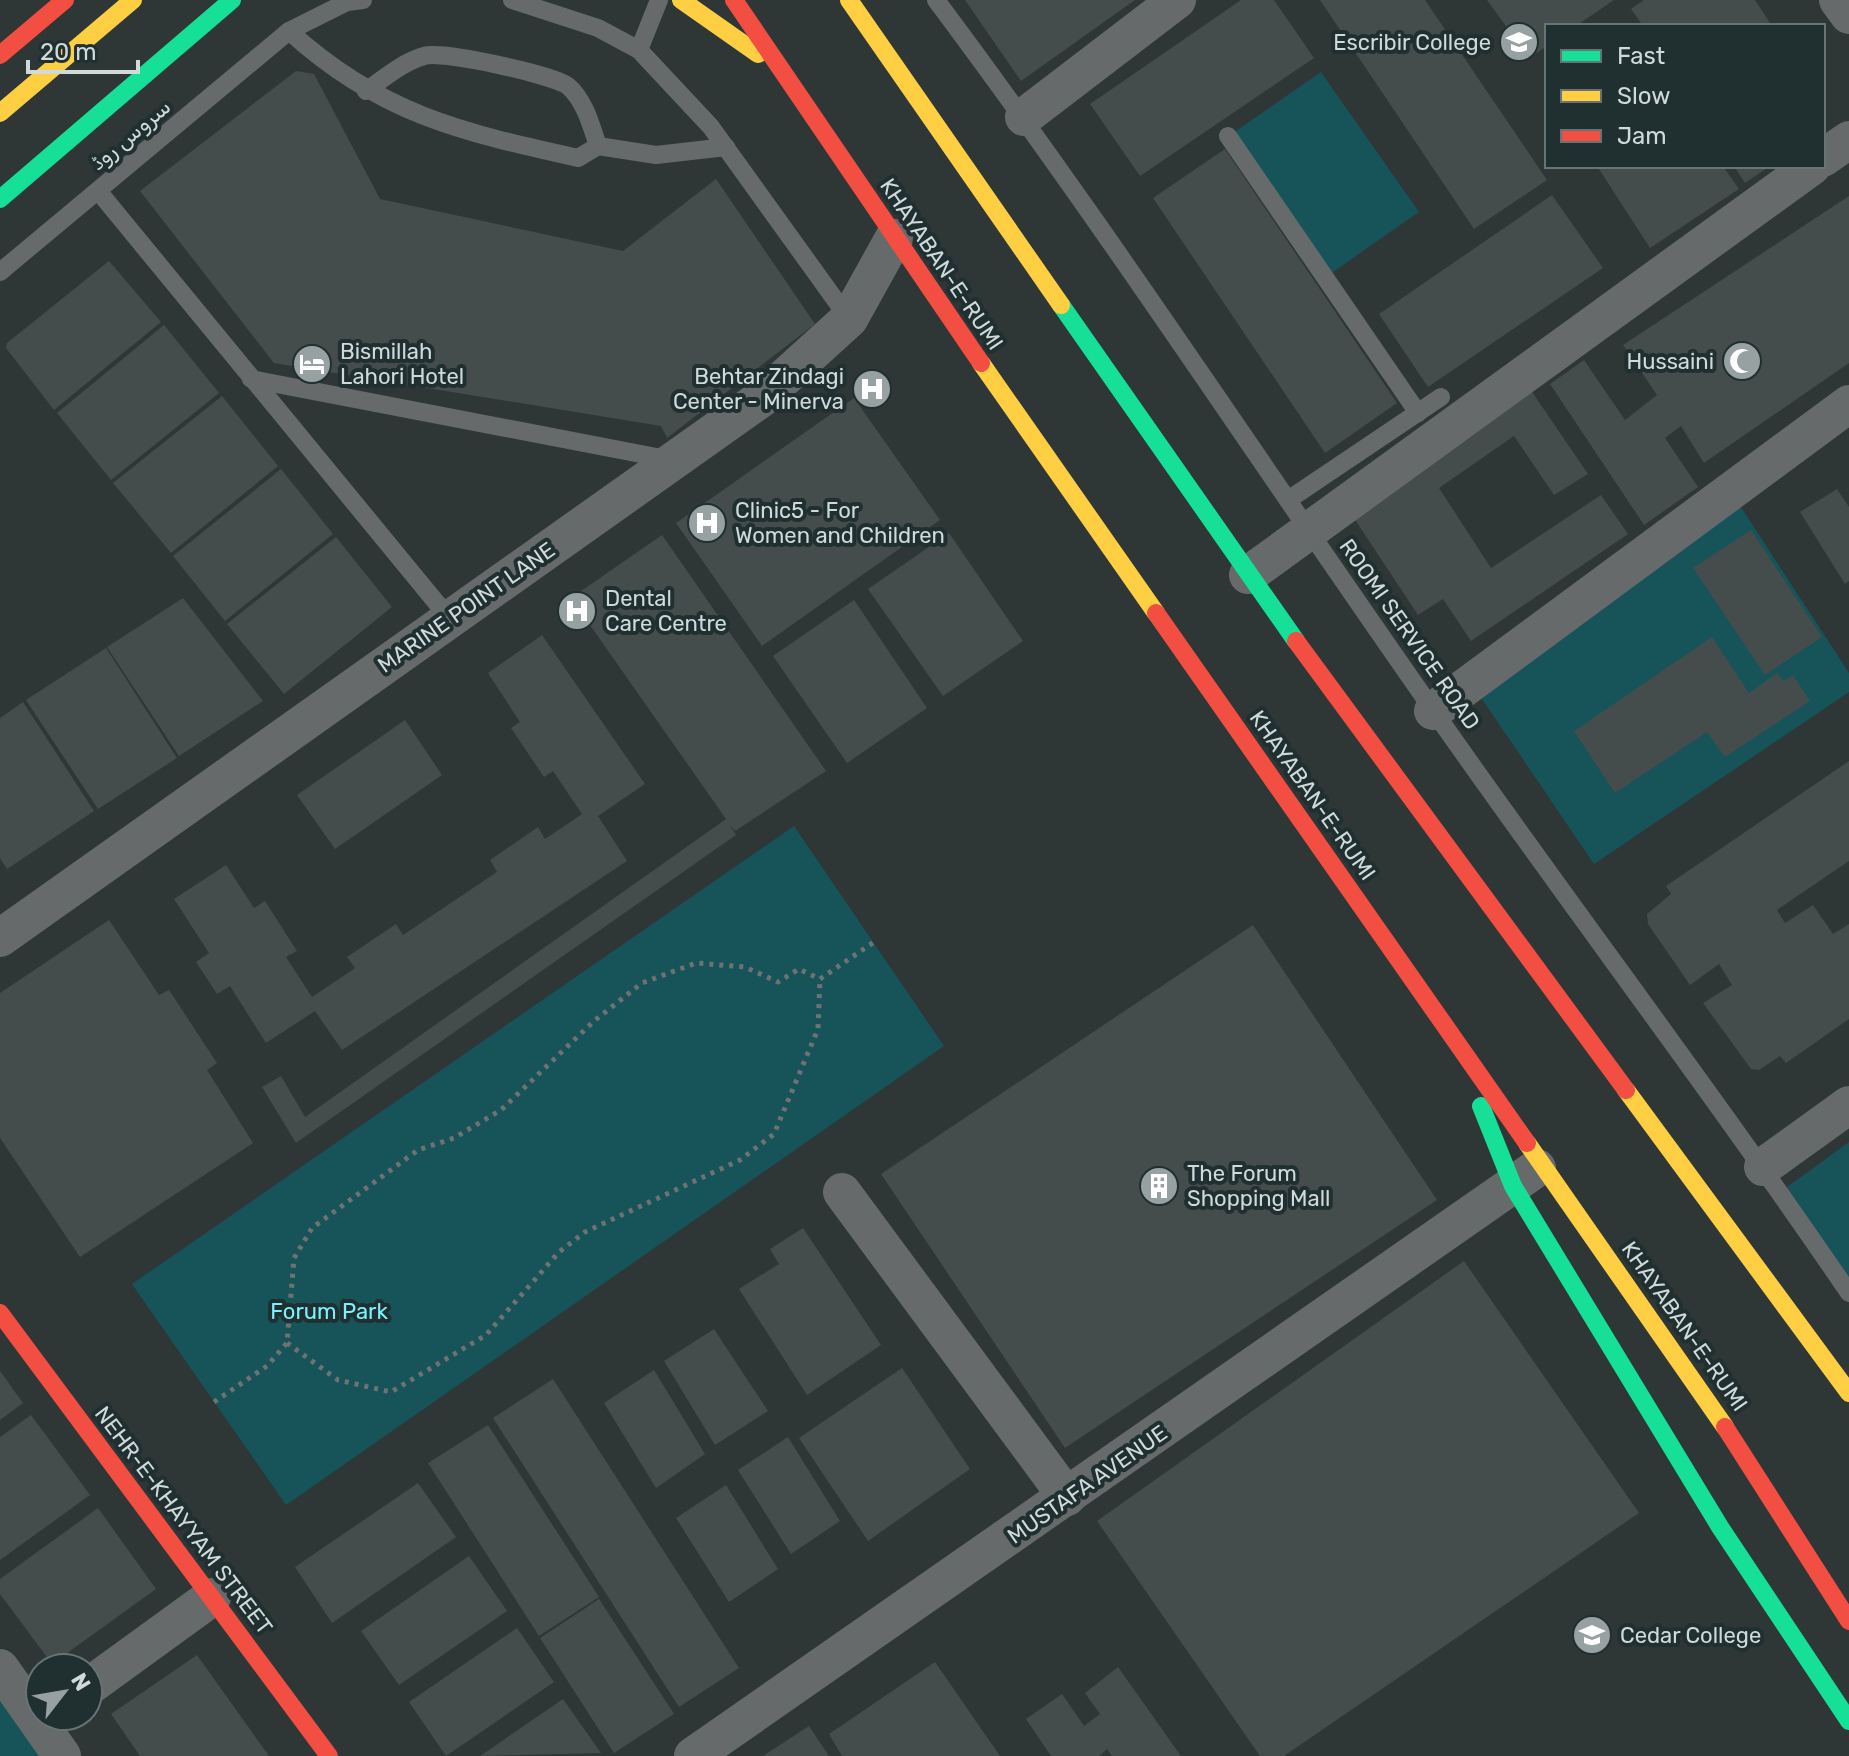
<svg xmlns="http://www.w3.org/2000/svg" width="1849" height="1756" viewBox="0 0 1849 1756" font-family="Rubik,'Noto Naskh Arabic',sans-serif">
<rect width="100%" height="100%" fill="#2e3636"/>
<!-- green -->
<g fill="#17545a">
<path d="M1321 72 1419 212 1330 274 1233 133Z"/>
<path d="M1733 495 1849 673V692L1594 864 1467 677Z"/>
<path d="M794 826 944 1046 286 1505 132 1284Z"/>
<path d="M1849 1142V1282L1783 1190Z"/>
<path d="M0 1668 62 1756H0Z"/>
</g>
<!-- building -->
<g fill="#444c4c">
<path d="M965 0H1135L1021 81Z"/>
<path d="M1241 0H1274L1314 58 1140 176 1090 104Z"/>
<path d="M1320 0H1425L1547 180 1474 229Z"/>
<path d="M1487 0H1614L1576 26H1547V46L1529 58Z"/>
<path d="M1644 0H1755L1772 26H1643L1631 9Z"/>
<path d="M296 71 314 74 380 199 623 251 716 179 815 324 667 438 661 426 274 363 140 191Z"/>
<path d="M1225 149 1397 403 1325 453 1153 198Z"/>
<path d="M1597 166H1723L1739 189 1650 248Z"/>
<path d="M1734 166H1770L1745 183Z"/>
<path d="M1552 195 1603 268 1428 387 1379 314Z"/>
<path d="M1849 196V363L1704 463 1681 426 1665 438 1698 487 1644 525 1550 384 1584 360 1625 420 1657 395 1623 345Z"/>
<path d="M109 261 161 322 54 410 6 348 7 343Z"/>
<path d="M164 325 219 393 111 480 57 413Z"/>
<path d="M1528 386 1588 474 1554 495 1514 436 1439 488 1491 568 1601 495 1628 534 1471 641 1443 599 1418 615 1346 506Z"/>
<path d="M222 396 278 466 171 553 113 483Z"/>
<path d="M854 398 940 520 762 646 676 523Z"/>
<path d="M281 469 333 534 225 621 173 556Z"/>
<path d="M1837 489 1849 507V581L1845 584 1800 512Z"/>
<path d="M1751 530 1822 637 1765 675 1693 568Z"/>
<path d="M949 533 1023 641 943 696 868 589Z"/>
<path d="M662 535 826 771 735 831 729 824 736 835 296 1143 262 1087 281 1076 305 1117 726 819 571 598Z"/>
<path d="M336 537 392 607 284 694 227 624Z"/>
<path d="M183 598 263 701 179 756 107 647Z"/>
<path d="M854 600 927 708 847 763 773 656Z"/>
<path d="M542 635 645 784 598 816 627 861 342 1050 315 1011 266 1043 230 986 217 994 196 962 209 953 174 899 226 865 254 908 265 901 297 951 286 957 312 997 355 968 347 957 396 924 403 935 497 872 490 860 538 827 545 839 582 814 553 771 544 777 511 728 520 722 488 673Z"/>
<path d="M1712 637 1749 693 1777 673 1784 681 1793 675 1810 701 1725 757 1707 732 1615 793 1574 731Z"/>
<path d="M106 648 177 758 98 809 26 700Z"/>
<path d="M23 702 94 811 7 869 0 858V718Z"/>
<path d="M405 720 442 775 335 849 297 795Z"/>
<path d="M1849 761V861L1777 910 1785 923 1813 905 1833 934 1849 924V1019L1786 1063 1780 1056 1759 1070 1751 1069 1703 1003 1732 985 1719 964 1690 985 1648 924 1647 914 1671 894 1666 886Z"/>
<path d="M109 920 159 995 169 990 217 1063 207 1070 253 1143 80 1257 0 1138V993Z"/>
<path d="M1253 925 1437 1200 1065 1448 881 1174Z"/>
<path d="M803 1228 881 1345 807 1395 739 1289 779 1264 770 1249Z"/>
<path d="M1464 1261 1639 1513 1284 1756H1260L1097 1521Z"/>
<path d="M714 1329 768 1411 715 1445 664 1361Z"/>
<path d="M902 1368 970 1469 868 1541 799 1438Z"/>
<path d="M654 1370 705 1454 656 1488 604 1403Z"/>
<path d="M0 1371 23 1403 0 1420Z"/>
<path d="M553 1379 739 1668 679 1707 493 1418Z"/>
<path d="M31 1415 90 1495 0 1560V1437Z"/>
<path d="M488 1425 599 1597 539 1636 428 1463Z"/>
<path d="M788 1437 840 1521 791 1554 738 1470Z"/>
<path d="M418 1483 456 1537 332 1623 295 1567Z"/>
<path d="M726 1485 778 1569 729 1602 676 1518Z"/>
<path d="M98 1508 156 1589 52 1664 0 1594V1579Z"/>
<path d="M469 1556 507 1611 399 1685 361 1631Z"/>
<path d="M599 1599 674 1714 614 1753 540 1638Z"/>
<path d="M517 1628 554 1682 446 1756 409 1702Z"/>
<path d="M197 1655 269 1756H140L111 1714Z"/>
<path d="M935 1662 1000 1756H842L829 1734Z"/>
<path d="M1118 1667 1181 1756H1112L1107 1749 1099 1756H1051L1026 1719 1062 1694 1084 1726 1100 1714 1085 1693Z"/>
<path d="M563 1699 601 1753 480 1756Z"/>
<path d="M809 1726 829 1756H763Z"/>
</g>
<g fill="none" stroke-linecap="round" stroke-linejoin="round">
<!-- path -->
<g stroke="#6f7273" stroke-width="5" stroke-dasharray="4 6" stroke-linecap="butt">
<path d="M287 1343 338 1380 391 1392 486 1335 559 1252 585 1232 740 1160 774 1134 818 1029 820 979"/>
<path d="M214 1402 267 1366 287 1343 294 1258 312 1228 418 1150 454 1138 501 1110 594 1021 642 983 696 963 745 967 778 982 799 969 820 979 874 942"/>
</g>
<!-- lane -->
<g stroke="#676a6a" stroke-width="18">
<path d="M512 0 598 28 639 50 711 127 849 319"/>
<path d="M936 0C1109 231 1267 474 1433 710 1570 906 1715 1096 1849 1293"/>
<path d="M289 31C380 114 461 132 578 158L598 146 656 155 726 147"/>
<path d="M639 50 659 0"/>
<path d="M366 91C384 78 403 62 424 56 442 50 553 75 568 86 585 101 591 125 598 146"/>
<path d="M1228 136 1418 413"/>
<path d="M99 192 449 618"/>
<path d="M0 272 289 31 347 2 363 0"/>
<path d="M251 379 672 460"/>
<path d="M1288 500 1441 397"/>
</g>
<!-- street -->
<g stroke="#676a6a" stroke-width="38">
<path d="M1838 0 1849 15"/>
<path d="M1024 117 1177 0"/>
<path d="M1823 158 1849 140"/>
<path d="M1248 575 1812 166"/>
<path d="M1433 711 1849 404"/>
<path d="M0 938 762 398 849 319 894 238"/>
<path d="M1763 1167 1849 1105"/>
<path d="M842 1192 1067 1497"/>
<path d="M0 1668 62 1756"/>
<path d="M88 1687 212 1597"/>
<path d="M693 1756 1537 1168"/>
</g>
<!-- fast -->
<g stroke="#16e098" stroke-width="18">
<path d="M0 199 232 0"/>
<path d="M1061 305 1296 641"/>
<path d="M1481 1106 1513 1186 1720 1527 1849 1721"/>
</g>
<!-- slow -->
<g stroke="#ffcf43" stroke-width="18">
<path d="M681 0 758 54"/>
<path d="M849 0 1061 305"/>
<path d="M0 113 133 0"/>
<path d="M981 363 1156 613"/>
<path d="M1626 1090 1849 1393"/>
<path d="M1527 1143 1725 1427"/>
</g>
<!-- jam -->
<g stroke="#f24e42" stroke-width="18">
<path d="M734 0 981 363"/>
<path d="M0 55 65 0"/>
<path d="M1156 613 1527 1143"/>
<path d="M1296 641 1626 1090"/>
<path d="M0 1313 329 1756"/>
<path d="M1725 1427 1849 1621"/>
</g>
</g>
<!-- icons -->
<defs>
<g id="school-disc" transform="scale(2)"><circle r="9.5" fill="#98a1a1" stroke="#202f30"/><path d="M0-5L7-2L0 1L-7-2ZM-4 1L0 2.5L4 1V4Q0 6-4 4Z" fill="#fff"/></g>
<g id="mosque-disc" transform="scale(2)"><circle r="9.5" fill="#98a1a1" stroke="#202f30"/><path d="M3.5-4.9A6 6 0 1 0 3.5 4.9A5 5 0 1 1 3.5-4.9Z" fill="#fff"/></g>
<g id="hotel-disc" transform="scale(2)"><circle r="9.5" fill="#98a1a1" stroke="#202f30"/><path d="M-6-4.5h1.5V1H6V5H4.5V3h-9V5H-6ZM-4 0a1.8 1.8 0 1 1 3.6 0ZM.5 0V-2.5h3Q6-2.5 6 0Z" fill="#fff"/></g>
<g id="hospital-disc" transform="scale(2)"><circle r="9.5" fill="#98a1a1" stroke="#202f30"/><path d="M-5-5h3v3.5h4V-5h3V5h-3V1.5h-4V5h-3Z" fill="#fff"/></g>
<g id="building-disc" transform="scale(2)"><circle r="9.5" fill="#98a1a1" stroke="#202f30"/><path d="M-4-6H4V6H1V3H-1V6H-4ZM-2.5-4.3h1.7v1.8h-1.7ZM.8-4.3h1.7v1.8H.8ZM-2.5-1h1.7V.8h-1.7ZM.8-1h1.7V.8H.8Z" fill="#fff"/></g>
<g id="university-disc" transform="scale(2)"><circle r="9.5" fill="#98a1a1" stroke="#202f30"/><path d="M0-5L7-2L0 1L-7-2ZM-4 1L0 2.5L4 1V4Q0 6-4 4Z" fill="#fff"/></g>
</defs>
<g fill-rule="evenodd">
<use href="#school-disc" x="1519" y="42"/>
<use href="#mosque-disc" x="1742" y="361"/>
<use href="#hotel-disc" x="312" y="364"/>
<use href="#hospital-disc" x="872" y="389"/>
<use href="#hospital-disc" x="707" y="523"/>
<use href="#hospital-disc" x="577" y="611"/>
<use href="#building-disc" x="1159" y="1186"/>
<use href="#university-disc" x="1592" y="1635"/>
</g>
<g text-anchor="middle" stroke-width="8" stroke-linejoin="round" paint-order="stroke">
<!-- poi labels -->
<g font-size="22" fill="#d1dadb" stroke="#202f30" text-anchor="start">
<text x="1491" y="50" text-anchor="end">Escribir College</text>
<text x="340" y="359">Bismillah<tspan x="340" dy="25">Lahori Hotel</tspan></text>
<text x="1714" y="369" text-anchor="end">Hussaini</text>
<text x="844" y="384" text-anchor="end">Behtar Zindagi<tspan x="844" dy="25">Center - Minerva</tspan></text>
<text x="735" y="518">Clinic5 - For<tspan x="735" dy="25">Women and Children</tspan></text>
<text x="605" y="606">Dental<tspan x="605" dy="25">Care Centre</tspan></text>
<text x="1187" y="1181">The Forum<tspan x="1187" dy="25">Shopping Mall</tspan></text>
<text x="1620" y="1643">Cedar College</text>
</g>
<!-- street labels -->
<g font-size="22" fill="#d1dadb" stroke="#202f30">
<text transform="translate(130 134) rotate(-40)" y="8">سروس روڈ</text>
<text transform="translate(942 264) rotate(56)" y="8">KHAYABAN-E-RUMI</text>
<text transform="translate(466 607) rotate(-35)" y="8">MARINE POINT LANE</text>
<text transform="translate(1410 634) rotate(55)" y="8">ROOMI SERVICE ROAD</text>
<text transform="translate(1313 795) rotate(55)" y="8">KHAYABAN-E-RUMI</text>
<text transform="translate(1685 1326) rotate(55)" y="8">KHAYABAN-E-RUMI</text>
<text transform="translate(1087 1484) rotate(-35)" y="8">MUSTAFA AVENUE</text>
<text transform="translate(184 1520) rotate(53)" y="8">NEHR-E-KHAYYAM STREET</text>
</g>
<!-- park labels -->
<g font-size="22" fill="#7bf1fe" stroke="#202f30">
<text x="329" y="1319">Forum Park</text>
</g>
</g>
<!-- legend -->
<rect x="1545" y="24" width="280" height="144" fill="#202f30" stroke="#677374" stroke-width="2"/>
<rect x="1561" y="50" width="40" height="12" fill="#16e098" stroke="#677374" stroke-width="2"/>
<text x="1617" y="64" font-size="24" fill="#d1dadb">Fast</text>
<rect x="1561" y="90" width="40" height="12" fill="#ffcf43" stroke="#677374" stroke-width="2"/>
<text x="1617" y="104" font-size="24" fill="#d1dadb">Slow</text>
<rect x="1561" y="130" width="40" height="12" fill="#f24e42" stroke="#677374" stroke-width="2"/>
<text x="1617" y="144" font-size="24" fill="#d1dadb">Jam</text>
<!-- north arrow -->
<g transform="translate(64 1692) rotate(59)"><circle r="38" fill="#202f30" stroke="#677374" stroke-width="2"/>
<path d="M0-6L14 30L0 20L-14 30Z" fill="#98a1a1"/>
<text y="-12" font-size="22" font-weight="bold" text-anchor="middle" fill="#d1dadb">N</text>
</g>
<!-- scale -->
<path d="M28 60v12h110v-12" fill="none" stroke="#d1dadb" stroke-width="4"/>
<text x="40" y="60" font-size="24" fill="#d1dadb" stroke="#202f30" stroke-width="6" paint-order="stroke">20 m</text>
</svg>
